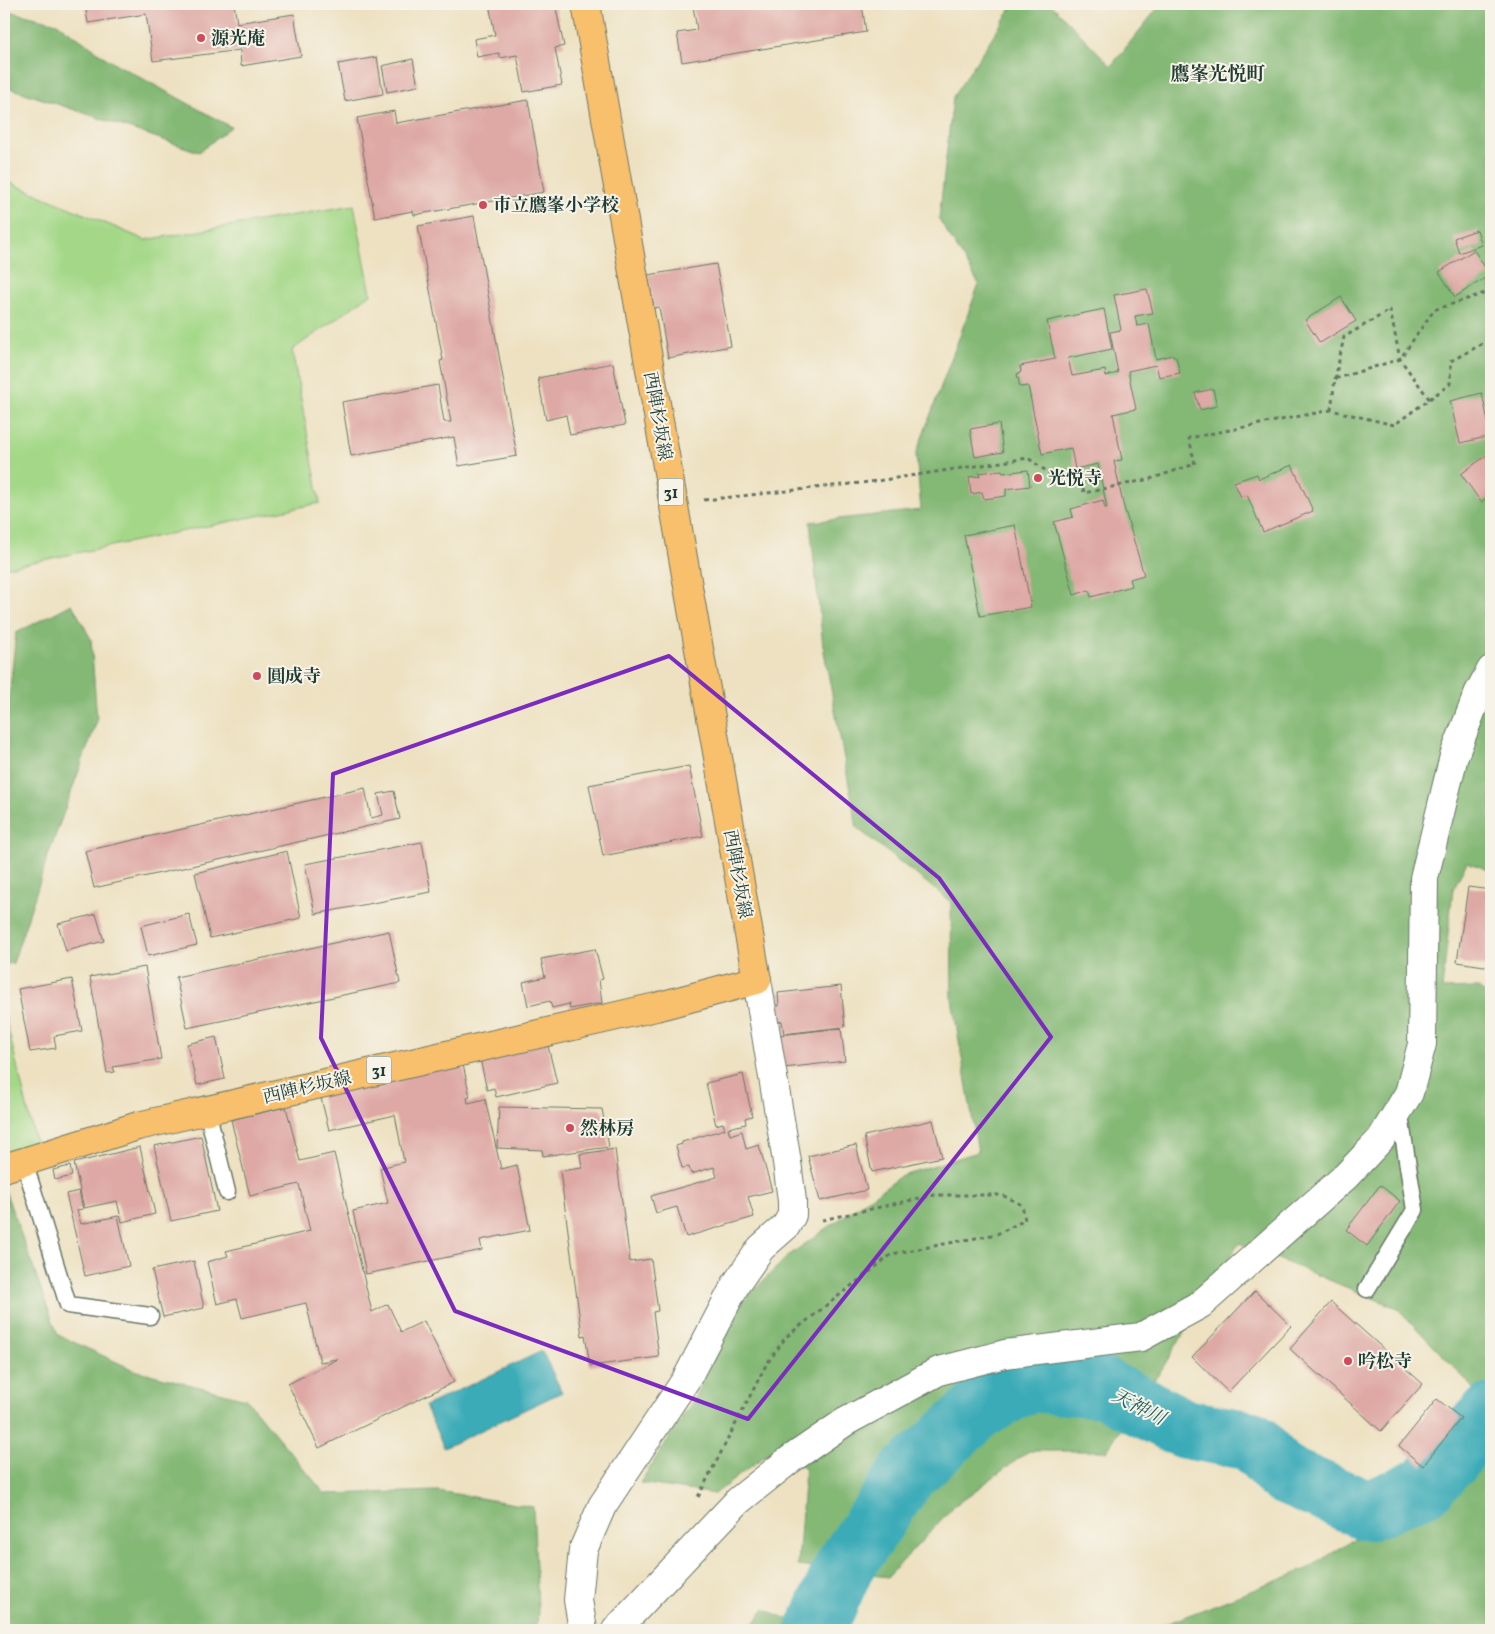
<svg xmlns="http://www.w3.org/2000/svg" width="1495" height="1634" viewBox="0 0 1495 1634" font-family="Vollkorn,'Noto Serif JP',serif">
<rect width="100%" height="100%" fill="#f7f3e8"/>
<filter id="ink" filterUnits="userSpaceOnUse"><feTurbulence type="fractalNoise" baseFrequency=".02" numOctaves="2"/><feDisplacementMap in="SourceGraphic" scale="10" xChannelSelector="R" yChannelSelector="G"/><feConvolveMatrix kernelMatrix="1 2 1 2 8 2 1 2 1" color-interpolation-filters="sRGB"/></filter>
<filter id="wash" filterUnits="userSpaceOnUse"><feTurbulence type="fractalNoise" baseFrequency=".0096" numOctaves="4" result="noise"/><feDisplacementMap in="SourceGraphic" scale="20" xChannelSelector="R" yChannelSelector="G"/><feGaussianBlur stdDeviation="1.12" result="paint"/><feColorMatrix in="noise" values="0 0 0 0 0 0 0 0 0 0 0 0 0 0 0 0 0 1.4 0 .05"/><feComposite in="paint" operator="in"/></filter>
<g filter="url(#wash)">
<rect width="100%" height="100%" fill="#ede1c1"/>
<!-- green -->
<g fill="#a4d888" stroke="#628a5e">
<path d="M4 180 145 240 354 205 371 294 292 350 320 503 4 568Z"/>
<path d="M4 1012 36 1144 4 1152Z"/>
</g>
<!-- forest -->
<g fill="#83b874" stroke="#517a54">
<path d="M1014 4H1051L1111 66 1161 4H1491V871L1467 862 1453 889 1442 989 1478 988 1491 997V1406L1397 1308 1239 1243 1160 1372 1106 1451H1029L954 1506 888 1577 798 1566 805 1469 780 1444 715 1494 640 1483 694 1399 738 1306 788 1256 902 1175 978 1152 952 999 951 902 857 828 823 646 810 522 921 510 916 454 979 284 939 219 953 97Z"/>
<path d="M4 10 57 23 109 60 231 127 199 152 4 86Z"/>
<path d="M72 604 91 639 97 721 49 853 13 963 4 965V745L16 633Z"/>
<path d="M4 1188 58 1335 134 1370 246 1399 325 1494 438 1491 533 1507 538 1607 537 1630H4Z"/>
<path d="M1491 1442V1630H1155L1158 1627 1307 1569 1380 1523 1463 1480Z"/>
<path d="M764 1609 813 1630H750Z"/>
</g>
<!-- water -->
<path fill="#3babb8" stroke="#2d7476" d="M542 1351 562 1392 444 1448 425 1406Z"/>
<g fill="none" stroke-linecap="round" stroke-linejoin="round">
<!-- river -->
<path stroke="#3babb8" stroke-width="60" d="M816 1630 844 1567 908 1473 979 1410 1028 1382 1104 1388 1185 1429 1252 1441 1282 1474 1368 1511 1427 1485 1491 1413"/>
</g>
<g id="blocks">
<!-- building -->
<g fill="#dea8a4">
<path d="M85 4H234L237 23 294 14 301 56 241 66 240 50 153 61 146 14 88 23Z"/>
<path d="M489 4H555L564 46 555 48 562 85 524 92 517 55 500 58 499 53 477 57 474 39 495 35Z"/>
<path d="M709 4H862L866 32 682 62 677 33 697 30 693 6Z"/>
<path d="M377 57 383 94 345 101 338 64Z"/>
<path d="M413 59 418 86 387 92 382 66Z"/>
<path d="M528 100 544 192 414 215 413 211 375 218 357 118 394 111 396 123Z"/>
<path d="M474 216 517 456 459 466 454 437 351 456 342 402 438 385 444 422H451L440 361 443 360 418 226Z"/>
<path d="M1477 230 1482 245 1459 253 1454 238Z"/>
<path d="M1474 250 1490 275 1455 297 1439 272Z"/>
<path d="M716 264 731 346 668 358 659 307 654 308 648 275Z"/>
<path d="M1147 289 1153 313 1135 316 1137 326 1149 324 1156 359 1173 355 1176 357 1180 373 1159 377 1156 365 1128 371 1136 409 1113 414 1122 460 1114 461 1123 504 1144 575 1130 579 1132 586 1091 597 1089 590 1074 595 1054 522 1073 517 1071 509 1103 500 1105 508H1107L1098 464 1075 469 1071 448 1042 454 1028 386 1020 387 1017 374 1021 372 1020 366 1055 359 1047 321 1104 309 1112 349 1068 358 1072 376 1105 370 1106 376 1118 373 1110 332 1121 330 1114 295Z"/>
<path d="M1341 297 1356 321 1320 343 1305 320Z"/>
<path d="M613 363 625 425 570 435 566 415 546 420 538 378Z"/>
<path d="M1213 389 1217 406 1200 410 1195 393Z"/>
<path d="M1482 393 1491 436 1460 443 1450 401Z"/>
<path d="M999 424 1003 452 975 457 970 429Z"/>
<path d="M1491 452V495L1481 502 1461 474Z"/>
<path d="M1292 465 1313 511 1263 532 1247 495 1241 497 1234 482 1257 474 1259 479Z"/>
<path d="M1002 470 1003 473 1028 470 1030 486 1006 489V496L984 499 982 492 971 494 969 477 980 476 979 473Z"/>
<path d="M1015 525 1031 607 980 616 964 535Z"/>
<path d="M689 766 703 836 603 856 589 785Z"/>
<path d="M365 788 371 818 383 815 378 794 394 791 400 819 94 888 85 851Z"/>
<path d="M422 842 431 892 315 914 305 864Z"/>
<path d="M287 851 301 918 210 938 195 873Z"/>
<path d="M1468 887 1491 890V967L1457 962Z"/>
<path d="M96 914 104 941 66 951 58 924Z"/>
<path d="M189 914 197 945 148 956 141 926Z"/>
<path d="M389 931 400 983 187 1028 176 977Z"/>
<path d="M595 949 603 979 599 980 602 1003 570 1009 569 1004 552 1008 550 1001 528 1006 523 982 545 977 541 959Z"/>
<path d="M145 967 161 1059 113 1067 115 1072 107 1073 90 977Z"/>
<path d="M72 979 82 1031 54 1036 56 1048 30 1052 18 989Z"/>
<path d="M841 986 845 1027 784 1034 782 1021 778 1022 775 1006H779L778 993Z"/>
<path d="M841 1028 845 1061 784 1068 779 1035Z"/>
<path d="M216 1037 225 1079 197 1085 187 1044Z"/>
<path d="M547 1042 557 1083 496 1097 494 1088 487 1090 480 1059Z"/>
<path d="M462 1060 470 1097 467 1098 468 1103 485 1099 501 1169 517 1165 530 1230 480 1240 482 1250 366 1274 353 1211 388 1203 380 1168 404 1162 395 1115 329 1130 320 1094Z"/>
<path d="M743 1074 752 1116 745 1118 746 1124 728 1128 730 1135 742 1131 746 1149 759 1145 772 1191 748 1197 754 1217 686 1237 677 1207 656 1213 651 1196 717 1177 714 1167 691 1174 689 1167 682 1168 676 1146 682 1144V1142L725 1129 723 1123 716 1125 706 1083Z"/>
<path d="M286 1107 300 1161 334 1153 372 1312 388 1304 401 1332 424 1321 454 1382 319 1448 288 1384 338 1359 320 1362 306 1303 242 1318 237 1299 217 1304 207 1262 228 1256 226 1251 310 1231 299 1184 250 1196 231 1120Z"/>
<path d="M499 1107 602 1109 609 1147 543 1156 542 1150 497 1148Z"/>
<path d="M933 1120 942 1157 872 1172 864 1136Z"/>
<path d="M201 1136 217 1211 171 1221 154 1146Z"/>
<path d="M856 1145 867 1190 820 1201 808 1156Z"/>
<path d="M140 1147 155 1214 122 1222 117 1201 84 1208 74 1163Z"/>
<path d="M615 1149 630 1262 651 1259 658 1311 653 1312 659 1357 590 1366 585 1335 582 1336 560 1171 582 1168 580 1154Z"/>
<path d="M70 1166 72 1176 55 1180 53 1170Z"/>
<path d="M1380 1185 1400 1201 1367 1246 1346 1230Z"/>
<path d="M79 1191 83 1209 77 1210 81 1224 118 1216 129 1266 85 1276 66 1194Z"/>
<path d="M194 1261 204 1308 163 1317 152 1270Z"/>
<path d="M1255 1291 1291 1326 1228 1392 1192 1357Z"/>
<path d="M1331 1302 1423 1384 1381 1431 1290 1349Z"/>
<path d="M1437 1399 1461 1418 1423 1466 1399 1446Z"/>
</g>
</g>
</g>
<g filter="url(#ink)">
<use href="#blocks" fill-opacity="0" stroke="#677665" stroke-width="1"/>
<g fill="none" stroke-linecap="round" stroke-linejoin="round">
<!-- lane casing -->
<g stroke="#677665" stroke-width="19">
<g id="lane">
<path d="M207 1110 227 1192"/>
<path d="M24 1161 68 1305 150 1316"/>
<path d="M1367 1289 1415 1210 1399 1110"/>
</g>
</g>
<!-- street casing -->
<g stroke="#677665" stroke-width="30">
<g id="street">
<path d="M583 1630 578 1600 583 1550 602 1506 687 1378 736 1284 761 1248 786 1226 792 1215V1201L787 1162 757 980"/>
<path d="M616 1630 738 1501 788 1461 845 1422 939 1371 1005 1354 1141 1337 1201 1304 1346 1176 1381 1139 1409 1093 1422 1044 1424 878 1454 756 1478 694 1491 670"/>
</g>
</g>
<!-- primary casing -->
<g stroke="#677665" stroke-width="30">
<path id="primary" d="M4 1168 138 1126 656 1007 757 980 586 4"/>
</g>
<!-- path -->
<g stroke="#677665" stroke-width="3" stroke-dasharray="4 4" stroke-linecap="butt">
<path d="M1335 379 1344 337 1390 310 1400 359 1430 400"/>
<path d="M1331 410 1335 379 1400 359 1434 310 1491 291"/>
<path d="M704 500 870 482 1028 458 1053 476 1081 474 1084 493 1150 479 1195 464 1189 438 1331 410 1394 425 1450 384 1451 361 1491 339"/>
<path d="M698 1497 766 1365 786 1337 892 1254 997 1234 1025 1220 1022 1205 1002 1195H934L822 1220"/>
</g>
<!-- lane -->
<use href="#lane" stroke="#fff" stroke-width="16"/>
<!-- street -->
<use href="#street" stroke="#fff" stroke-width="28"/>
<!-- primary -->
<use href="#primary" stroke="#f8bf6c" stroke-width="28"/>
</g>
</g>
<!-- marked area -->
<path fill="none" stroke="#7b2cbf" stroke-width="4" stroke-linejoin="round" d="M669 656 939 878 1051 1037 748 1419 455 1311 321 1038 333 774Z"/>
<!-- markers -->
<g fill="#d1495b" stroke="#f7f3e8" stroke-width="2">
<circle cx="201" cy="38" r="5"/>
<circle cx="483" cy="205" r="5"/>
<circle cx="1038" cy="478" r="5"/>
<circle cx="257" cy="676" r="5"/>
<circle cx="570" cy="1128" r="5"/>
<circle cx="1348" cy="1361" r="5"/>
</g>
<g text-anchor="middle" stroke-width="4" stroke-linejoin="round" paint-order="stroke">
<!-- shield labels -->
<g fill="#f7f3e8" stroke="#60746a" stroke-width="1">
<rect x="658.5" y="478.5" width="25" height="27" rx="4"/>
<rect x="366.5" y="1056.5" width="25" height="27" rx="4"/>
</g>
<g font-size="16" font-weight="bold" fill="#1f3d34">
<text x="671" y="498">31</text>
<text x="379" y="1076">31</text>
</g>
<!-- poi labels -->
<g font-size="18" font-weight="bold" fill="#1f3d34" stroke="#f7f3e8" text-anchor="start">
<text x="211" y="44">源光庵</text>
<text x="493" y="211">市立鷹峯小学校</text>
<text x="1048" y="484">光悦寺</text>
<text x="267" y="682">圓成寺</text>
<text x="580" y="1134">然林房</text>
<text x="1358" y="1367">吟松寺</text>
</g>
<!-- street labels -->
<g font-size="18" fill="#1f3d34" stroke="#f7f3e8">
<text transform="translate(658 416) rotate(80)" y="6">西陣杉坂線</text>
<text transform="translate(738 874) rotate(80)" y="6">西陣杉坂線</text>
<text transform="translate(307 1087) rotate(-13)" y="6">西陣杉坂線</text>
</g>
<!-- neighbourhood labels -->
<g font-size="19" font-weight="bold" fill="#1f3d34" stroke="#f7f3e8">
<text x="1218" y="80">鷹峯光悦町</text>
</g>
<!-- water labels -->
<g font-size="19" font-style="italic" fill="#275e5c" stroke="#f7f3e8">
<text transform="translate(1139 1406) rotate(27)" y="7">天神川</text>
</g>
</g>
<!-- margin -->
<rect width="1495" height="1634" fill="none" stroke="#f7f3e8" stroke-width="20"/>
</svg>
